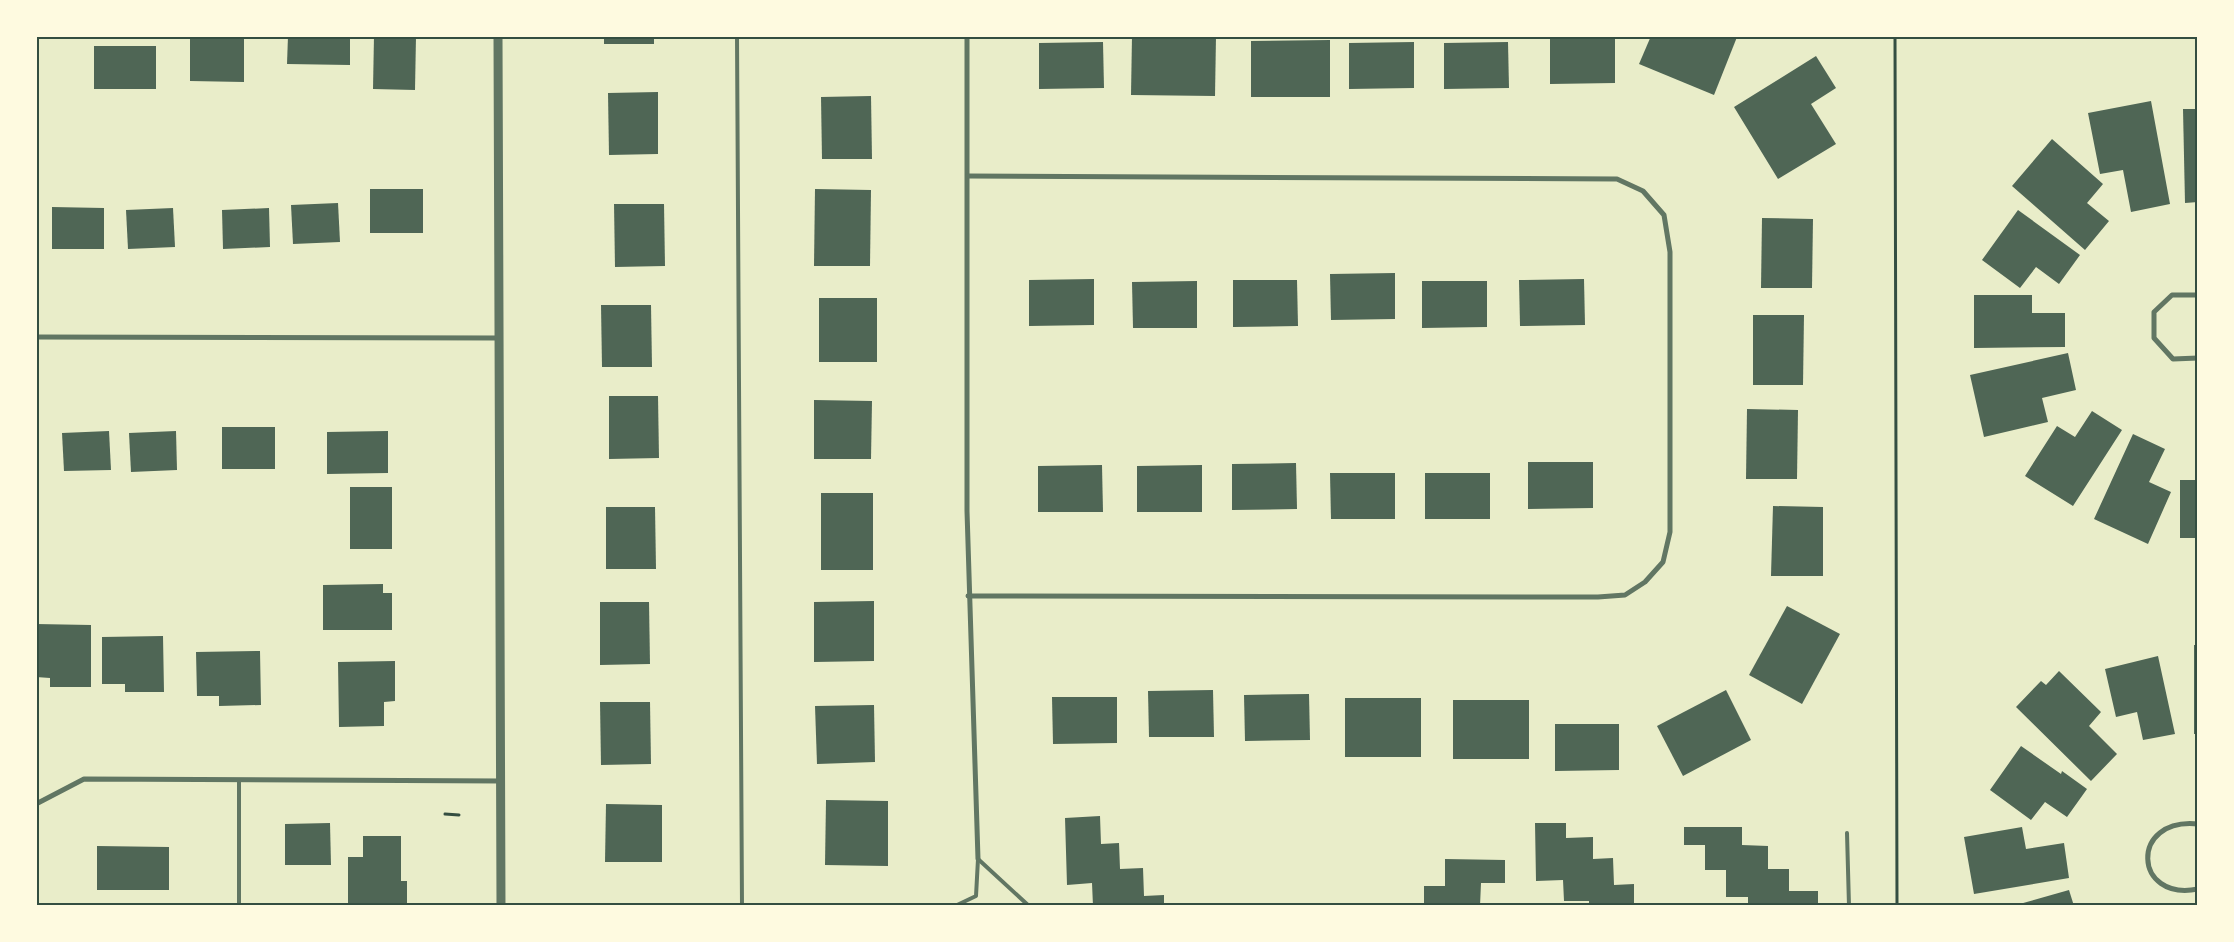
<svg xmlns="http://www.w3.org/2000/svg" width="2234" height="942" viewBox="0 0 2234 942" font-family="Poppins,sans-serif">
<rect width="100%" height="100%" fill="#e9edc9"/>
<!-- building -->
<g fill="#4f6655">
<path d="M288 36H350V65L287 64Z"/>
<path d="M374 36H416L415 90 373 89Z"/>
<rect x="604" y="36" width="50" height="8"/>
<path d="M1132 36H1216L1215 96 1131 95Z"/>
<path d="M1651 36H1735L1737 37 1714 95 1639 64Z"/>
<path d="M1615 37V83L1550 84V38Z"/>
<path d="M190 39H244V82L190 81Z"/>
<path d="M1330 40V97H1251V41Z"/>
<path d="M1103 42 1104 88 1039 89V43Z"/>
<path d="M1414 42V88L1349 89V43Z"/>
<path d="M1508 42 1509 88 1444 89V43Z"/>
<rect x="94" y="46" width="62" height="43"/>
<path d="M1816 56 1836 88 1811 104 1836 144 1778 179 1734 107Z"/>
<path d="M658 92V154L609 155 608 93Z"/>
<path d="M871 96 872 159H822L821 97Z"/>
<path d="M2151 101 2170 204 2131 212 2123 170 2100 174 2088 113Z"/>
<path d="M2183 109H2198V202L2185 203Z"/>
<path d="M2052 139 2103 184 2087 203 2109 221 2085 250 2012 186Z"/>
<rect x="370" y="189" width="53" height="44"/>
<path d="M815 189 871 190 870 266H814Z"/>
<path d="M338 203 340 242 293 244 291 205Z"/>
<path d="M614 204H664L665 266 615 267Z"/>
<path d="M52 207 104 208V249H52Z"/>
<path d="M173 208 175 247 128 249 126 210Z"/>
<path d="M269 208 270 247 223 249 222 210Z"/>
<path d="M2018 210 2080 255 2059 284 2036 267 2020 288 1982 260Z"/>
<path d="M1762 218 1813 219 1812 288H1761Z"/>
<path d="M1395 273V319L1331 320 1330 274Z"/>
<path d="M1094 279V325L1029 326V280Z"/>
<path d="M1584 279 1585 325 1520 326 1519 280Z"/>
<path d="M1233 280H1297L1298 326 1233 327Z"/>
<path d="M1197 281V328H1133L1132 282Z"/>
<path d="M1422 281H1487V327L1422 328Z"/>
<path d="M1974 295H2032V313H2065V347L1974 348Z"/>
<rect x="819" y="298" width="58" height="64"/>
<path d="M601 305H651L652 367H602Z"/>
<path d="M1753 315H1804L1803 385H1753Z"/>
<path d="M2068 353 2076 390 2042 398 2048 422 1984 437 1970 375Z"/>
<path d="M609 396H658L659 458 609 459Z"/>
<path d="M814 400 872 401 871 459H814Z"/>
<path d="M1747 409 1798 410 1797 479H1746Z"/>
<path d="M2092 411 2122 430 2073 506 2025 476 2057 426 2075 437Z"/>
<rect x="222" y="427" width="53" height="42"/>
<path d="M109 431 111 470 64 471 62 433Z"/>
<path d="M176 431 177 470 131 472 129 433Z"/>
<path d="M388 431V473L327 474V432Z"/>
<path d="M2133 434 2165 449 2149 482 2171 492 2148 544 2094 519Z"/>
<path d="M1528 462H1593V508L1528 509Z"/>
<path d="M1296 463 1297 509 1232 510V464Z"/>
<path d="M1102 465 1103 512H1038V466Z"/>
<path d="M1202 465V512H1137V466Z"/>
<path d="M1330 473H1395V519H1331Z"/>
<rect x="1425" y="473" width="65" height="46"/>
<rect x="2180" y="480" width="18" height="58"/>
<rect x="350" y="487" width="42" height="62"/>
<rect x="821" y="493" width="52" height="77"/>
<path d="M1773 506 1823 507V576H1771Z"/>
<path d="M606 507H655L656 569H606Z"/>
<path d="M383 584V593H392V630H323V585Z"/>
<path d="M874 601V661L814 662V602Z"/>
<path d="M600 602H649L650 664 600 665Z"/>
<path d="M1787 606 1840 634 1802 704 1749 675Z"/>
<path d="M36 624 91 625V687H50V678L36 677Z"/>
<path d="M163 636 164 692H125V684H102V637Z"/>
<rect x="2194" y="645" width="4" height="89"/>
<path d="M260 651 261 705 219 706V696H197L196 652Z"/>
<path d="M2158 656 2175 734 2143 740 2137 712 2116 717 2105 669Z"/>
<path d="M395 661V701L384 702V726L339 727 338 662Z"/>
<path d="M2059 671 2101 712 2089 726 2117 754 2091 781 2016 707 2041 681 2046 685Z"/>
<path d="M1213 690 1214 737H1149L1148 691Z"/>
<path d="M1726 690 1751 740 1683 776 1657 726Z"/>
<path d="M1309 694 1310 740 1245 741 1244 695Z"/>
<path d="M1052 697H1117V743L1053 744Z"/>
<rect x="1345" y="698" width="76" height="59"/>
<rect x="1453" y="700" width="76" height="59"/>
<path d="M600 702H650L651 764 601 765Z"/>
<path d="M874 705 875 762 817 764 815 706Z"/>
<path d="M1555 724H1619V770L1555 771Z"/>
<path d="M2021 746 2061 774 2062 771 2087 789 2067 817 2045 802 2031 820 1990 790Z"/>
<path d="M826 800 888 801V866L825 865Z"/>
<path d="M606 804 662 805V862H605Z"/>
<path d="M1100 816 1101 844 1119 843 1120 869 1143 868 1144 896 1164 895V906H1093L1092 883 1067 885 1065 818Z"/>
<path d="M330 823 331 865H285V824Z"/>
<path d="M1535 823H1566V838L1593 837V859L1613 858 1614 885 1634 884V906H1589V901H1564L1563 880 1536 881Z"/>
<path d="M1684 827H1742V845L1768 846V869H1789V891H1818V906H1748V897H1726V870H1705V845H1684Z"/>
<path d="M2022 827 2026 849 2064 843 2069 878 1974 894 1964 837Z"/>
<path d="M363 836H401V881H407V906H348V857H363Z"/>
<path d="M97 846 169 847V890H97Z"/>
<path d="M1445 859 1505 860V883H1481L1480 906H1424V886H1445Z"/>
<path d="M2069 890 2074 906H2017L2016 905Z"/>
</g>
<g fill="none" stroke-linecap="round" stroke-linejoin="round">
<!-- path -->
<g stroke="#344e41" stroke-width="3">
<path d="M1895 36 1897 906"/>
<path d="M445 814 459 815"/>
</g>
<!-- service -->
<g stroke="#617663" stroke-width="4">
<path d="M737 36 742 906"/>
<path d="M239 780V906"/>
<path d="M1847 833 1849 906"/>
<path d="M978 859 1029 906"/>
<path d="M955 906 976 896 978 859"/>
</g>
<!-- minor -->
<g stroke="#617663" stroke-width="5">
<path d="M967 36V511L978 859"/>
<path d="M968 176 1617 179 1643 191 1664 215 1670 252V532L1663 562 1645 582 1625 595 1598 597 968 596"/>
<path d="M2198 295H2172L2154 312V338L2173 359 2198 358"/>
<path d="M36 337 499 338"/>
<path d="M36 804 84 779 501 781"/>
<path d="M2198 824C2129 817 2133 902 2198 889"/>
</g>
<!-- tertiary -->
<path stroke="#617663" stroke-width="9" d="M498 36 501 906"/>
</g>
<!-- border -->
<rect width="2234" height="942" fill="none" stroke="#fefae0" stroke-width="75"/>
<rect x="38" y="38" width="2158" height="866" fill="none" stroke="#344e41" stroke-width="2"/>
</svg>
